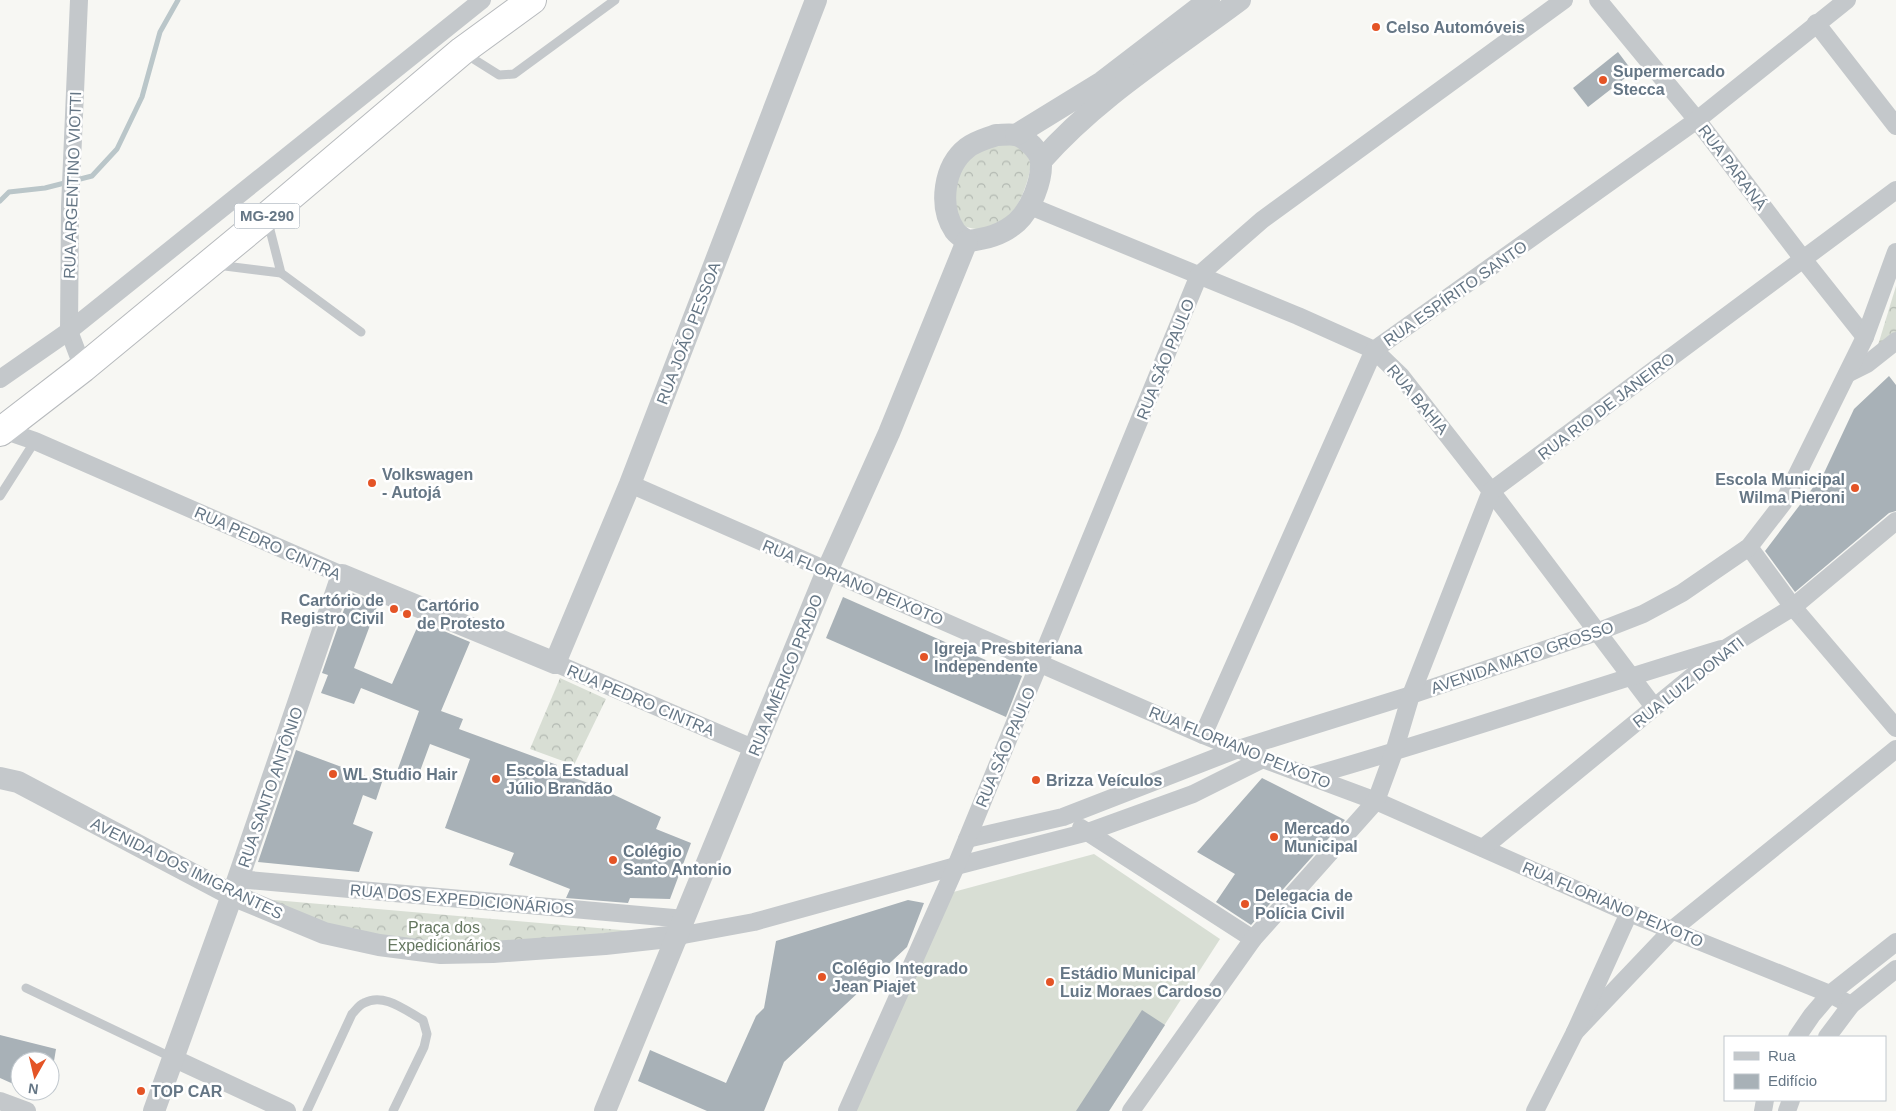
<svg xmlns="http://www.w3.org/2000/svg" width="1896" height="1111" viewBox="0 0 1896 1111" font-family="Helvetica,sans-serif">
<defs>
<pattern id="forest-crowns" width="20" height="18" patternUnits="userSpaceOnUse" patternTransform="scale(1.25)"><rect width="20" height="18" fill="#d8ded4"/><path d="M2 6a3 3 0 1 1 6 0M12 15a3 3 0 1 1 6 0" fill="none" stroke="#b3b9b2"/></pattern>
</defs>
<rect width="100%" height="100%" fill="#f7f7f3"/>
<!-- forest -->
<g fill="url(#forest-crowns)">
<path d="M1017 144C1020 148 1026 154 1029 159 1032 166 1029 175 1027 182 1018 211 999 239 964 226L953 206 956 171 979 146Z"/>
<path d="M1896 286V337L1875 355Z"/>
<path d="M560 678 606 699 574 765 530 749Z"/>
<path d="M274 900 667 934 446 958 261 907Z"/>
</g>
<!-- garden -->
<path fill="#d8ded4" d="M1094 854 1220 939 1109 1111H851L946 894Z"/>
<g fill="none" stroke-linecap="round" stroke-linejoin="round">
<!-- stream -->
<path stroke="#bac6c9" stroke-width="5" d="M0 201 9 192 45 188 92 176 117 149 142 97 160 32 178 0"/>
</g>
<!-- building -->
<g fill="#a8b1b7">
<path d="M1618 52 1633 72 1588 107 1573 88Z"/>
<path d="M1889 376 1896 385V511L1889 513 1795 592 1765 551 1824 473 1854 409Z"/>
<path d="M350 592 378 604 354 668 392 684 420 621 470 642 441 711 463 719 459 729 557 765 555 771 591 784 661 817 656 829 691 843 670 899 630 898 628 903 566 898 570 889 509 865 514 853 445 828 470 759 430 744 416 782 396 774 419 711 361 688 354 704 321 693 328 675 322 673Z"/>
<path d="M843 597 1022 676 1006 717 826 638Z"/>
<path d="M296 750 382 782 376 800 363 795 353 824 373 832 359 872 258 862Z"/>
<path d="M1262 778 1345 820 1251 925 1216 902 1235 874 1197 852Z"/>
<path d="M908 900 924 903 907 947 784 1062 764 1111H707L638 1081 650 1050 726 1083 756 1016 764 1008 776 941Z"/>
<path d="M1142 1010 1165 1025 1109 1111H1076Z"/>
<path d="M0 1035 56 1049 54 1061H20V1087L0 1078Z"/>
</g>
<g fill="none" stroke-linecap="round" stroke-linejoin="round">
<!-- trunk casing -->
<g stroke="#b7babd" stroke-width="30">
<path id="trunk" d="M0 432 83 368 266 217 462 51 532 0"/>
</g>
<!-- service -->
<g stroke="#c4c8cb" stroke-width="9">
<path d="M464 53 499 75 514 74 615 0"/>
<path d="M268 222 281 273 361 332"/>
<path d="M217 265 281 273"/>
<path d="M0 496 35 441"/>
<path d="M26 988 173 1058"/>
<path d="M307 1111 352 1014C356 1010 359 1005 364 1003 384 992 406 1011 423 1020L427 1034 424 1047 393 1111"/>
</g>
<!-- minor -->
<g stroke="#c4c8cb" stroke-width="18">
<path d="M79 0 70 207 69 331 83 368"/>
<path d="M1598 0 1697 120 1803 259 1865 337"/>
<path d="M1816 23 1896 126"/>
<path d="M1030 206 1298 316 1374 350 1401 376 1491 491 1654 707"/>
<path d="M1847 374 1867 364 1896 341"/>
<path d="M0 379 69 331 482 0"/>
<path d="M0 429 35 441 342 575"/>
<path d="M630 484 1203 735 1263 759 1376 801 1629 913 1830 994 1851 1005"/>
<path d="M1749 547 1793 607 1896 728"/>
<path d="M555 663 755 749"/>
<path d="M1203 735 1374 350 1697 120 1847 0"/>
<path d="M1311 776C1449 737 1584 690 1721 649"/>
<path d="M1081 828 1253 939"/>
<path d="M967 839 1063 817 1238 749 1411 695 1597 632 1643 614 1682 593 1749 547 1783 503 1865 337 1896 252"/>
<path d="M1483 848 1728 647 1793 607 1896 521"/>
<path d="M238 879 685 919"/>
<path d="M678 936 754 922 956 866 1088 832 1193 794 1263 759"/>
<path d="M1575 1032 1673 929 1896 749"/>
<path d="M1797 1037 1812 1015 1830 994 1896 942"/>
<path d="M1827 1037 1851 1005 1896 969"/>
<path d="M173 1058 287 1111"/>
<path d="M0 1101 27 1111"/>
<path d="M847 1111 956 866 1199 275 1262 220 1564 0"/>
<path d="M1131 1111 1253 939 1376 801 1394 752 1411 695 1491 491 1896 190"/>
<path d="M1535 1111 1575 1032 1629 913"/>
<path d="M1763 1111 1765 1100"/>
<path d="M1787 1111 1791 1100"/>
</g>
<!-- tertiary -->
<g stroke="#c4c8cb" stroke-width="22">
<path d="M996 135C1002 135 1010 134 1016 135 1026 138 1040 151 1041 162 1042 181 1031 209 1017 222 1002 235 986 239 967 241 963 238 958 235 955 231 938 206 944 166 967 148 976 141 986 139 996 135Z"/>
<path d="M1016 135 1102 82 1209 0"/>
<path d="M1041 161C1097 97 1172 51 1240 0"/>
<path d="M0 778 18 782 232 895 324 933 379 945 441 953 493 952 605 944 678 936"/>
<path d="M154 1111 238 879 342 575 555 663 630 484 816 0"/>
<path d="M605 1111 827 571 889 433 967 241"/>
</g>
<!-- trunk -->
<use href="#trunk" stroke="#fff" stroke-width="28"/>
</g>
<!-- markers -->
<g fill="#e45426" stroke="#fff" stroke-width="2">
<circle cx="1376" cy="27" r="5"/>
<circle cx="1603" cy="80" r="5"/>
<circle cx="372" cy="483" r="5"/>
<circle cx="1855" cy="488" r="5"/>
<circle cx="394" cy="609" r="5"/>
<circle cx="407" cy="614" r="5"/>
<circle cx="924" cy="657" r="5"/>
<circle cx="333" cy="774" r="5"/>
<circle cx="496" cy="779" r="5"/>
<circle cx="1036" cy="780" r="5"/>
<circle cx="1274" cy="837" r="5"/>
<circle cx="613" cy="860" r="5"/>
<circle cx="1245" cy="904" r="5"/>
<circle cx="822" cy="977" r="5"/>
<circle cx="1050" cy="982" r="5"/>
<circle cx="141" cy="1091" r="5"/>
</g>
<g text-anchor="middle" stroke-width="5" stroke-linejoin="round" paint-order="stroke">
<!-- shield labels -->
<rect fill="#fff" stroke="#939faa" stroke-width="1" x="234.5" y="203.5" width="65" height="25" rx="4"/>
<g font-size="15" font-weight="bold" fill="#657685">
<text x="267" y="221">MG-290</text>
</g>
<!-- poi labels -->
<g font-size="16" font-weight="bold" fill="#657685" stroke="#fff" text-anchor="start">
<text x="1386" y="33">Celso Automóveis</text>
<text x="1613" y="77">Supermercado<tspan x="1613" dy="18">Stecca</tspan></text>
<text x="382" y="480">Volkswagen<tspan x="382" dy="18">- Autojá</tspan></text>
<text x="1845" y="485" text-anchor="end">Escola Municipal<tspan x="1845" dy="18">Wilma Pieroni</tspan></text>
<text x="384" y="606" text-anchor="end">Cartório de<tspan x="384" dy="18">Registro Civil</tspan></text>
<text x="417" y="611">Cartório<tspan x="417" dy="18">de Protesto</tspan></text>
<text x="934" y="654">Igreja Presbiteriana<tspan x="934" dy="18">Independente</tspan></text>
<text x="506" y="776">Escola Estadual<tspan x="506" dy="18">Júlio Brandão</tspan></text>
<text x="343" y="780">WL Studio Hair</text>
<text x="1046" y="786">Brizza Veículos</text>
<text x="1284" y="834">Mercado<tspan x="1284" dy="18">Municipal</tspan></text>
<text x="623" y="857">Colégio<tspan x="623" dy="18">Santo Antonio</tspan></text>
<text x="1255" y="901">Delegacia de<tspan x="1255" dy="18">Polícia Civil</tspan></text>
<text x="832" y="974">Colégio Integrado<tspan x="832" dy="18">Jean Piajet</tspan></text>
<text x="1060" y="979">Estádio Municipal<tspan x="1060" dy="18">Luiz Moraes Cardoso</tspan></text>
<text x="151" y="1097">TOP CAR</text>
</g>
<!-- street labels -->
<g font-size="16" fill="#657685" stroke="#fff">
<text transform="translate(1733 167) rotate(53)" y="6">RUA PARANÁ</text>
<text transform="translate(72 185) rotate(-88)" y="6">RUA ARGENTINO VIOTTI</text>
<text transform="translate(1455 293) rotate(-35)" y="6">RUA ESPÍRITO SANTO</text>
<text transform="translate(688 333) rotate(-69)" y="6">RUA JOÃO PESSOA</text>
<text transform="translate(1165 359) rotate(-68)" y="6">RUA SÃO PAULO</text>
<text transform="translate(1418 399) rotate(50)" y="6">RUA BAHIA</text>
<text transform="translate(1606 406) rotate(-37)" y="6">RUA RIO DE JANEIRO</text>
<text transform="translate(268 543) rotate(24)" y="6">RUA PEDRO CINTRA</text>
<text transform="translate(853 582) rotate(23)" y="6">RUA FLORIANO PEIXOTO</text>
<text transform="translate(1522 657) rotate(-19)" y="6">AVENIDA MATO GROSSO</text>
<text transform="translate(785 675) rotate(-68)" y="6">RUA AMÉRICO PRADO</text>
<text transform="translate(1688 682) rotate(-38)" y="6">RUA LUIZ DONATI</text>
<text transform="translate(641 700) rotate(23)" y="6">RUA PEDRO CINTRA</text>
<text transform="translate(1005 747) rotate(-67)" y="6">RUA SÃO PAULO</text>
<text transform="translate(1240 747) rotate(22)" y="6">RUA FLORIANO PEIXOTO</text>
<text transform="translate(270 787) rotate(-71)" y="6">RUA SANTO ANTÔNIO</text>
<text transform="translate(187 868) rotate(26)" y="6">AVENIDA DOS IMIGRANTES</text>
<text transform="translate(462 899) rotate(5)" y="6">RUA DOS EXPEDICIONÁRIOS</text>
<text transform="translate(1613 904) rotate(23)" y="6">RUA FLORIANO PEIXOTO</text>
</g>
<!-- park labels -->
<g font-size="16" fill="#657760" stroke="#fff">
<text x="444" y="933">Praça dos<tspan x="444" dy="18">Expedicionários</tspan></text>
</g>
</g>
<!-- legend -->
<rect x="1724" y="1036" width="162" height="65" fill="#ffffff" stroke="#c1c8ce"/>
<rect x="1734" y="1052" width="25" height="8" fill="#c4c8cb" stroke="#c1c8ce"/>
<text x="1768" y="1061" font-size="15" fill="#657685">Rua</text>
<rect x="1734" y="1074" width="25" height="15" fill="#a8b1b7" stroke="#c1c8ce"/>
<text x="1768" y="1086" font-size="15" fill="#657685">Edifício</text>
<!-- north arrow -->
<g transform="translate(35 1076) rotate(188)"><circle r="24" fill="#ffffff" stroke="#c1c8ce"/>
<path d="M0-4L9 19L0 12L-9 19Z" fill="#e45426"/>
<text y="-8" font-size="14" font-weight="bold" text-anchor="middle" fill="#657685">N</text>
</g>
</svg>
